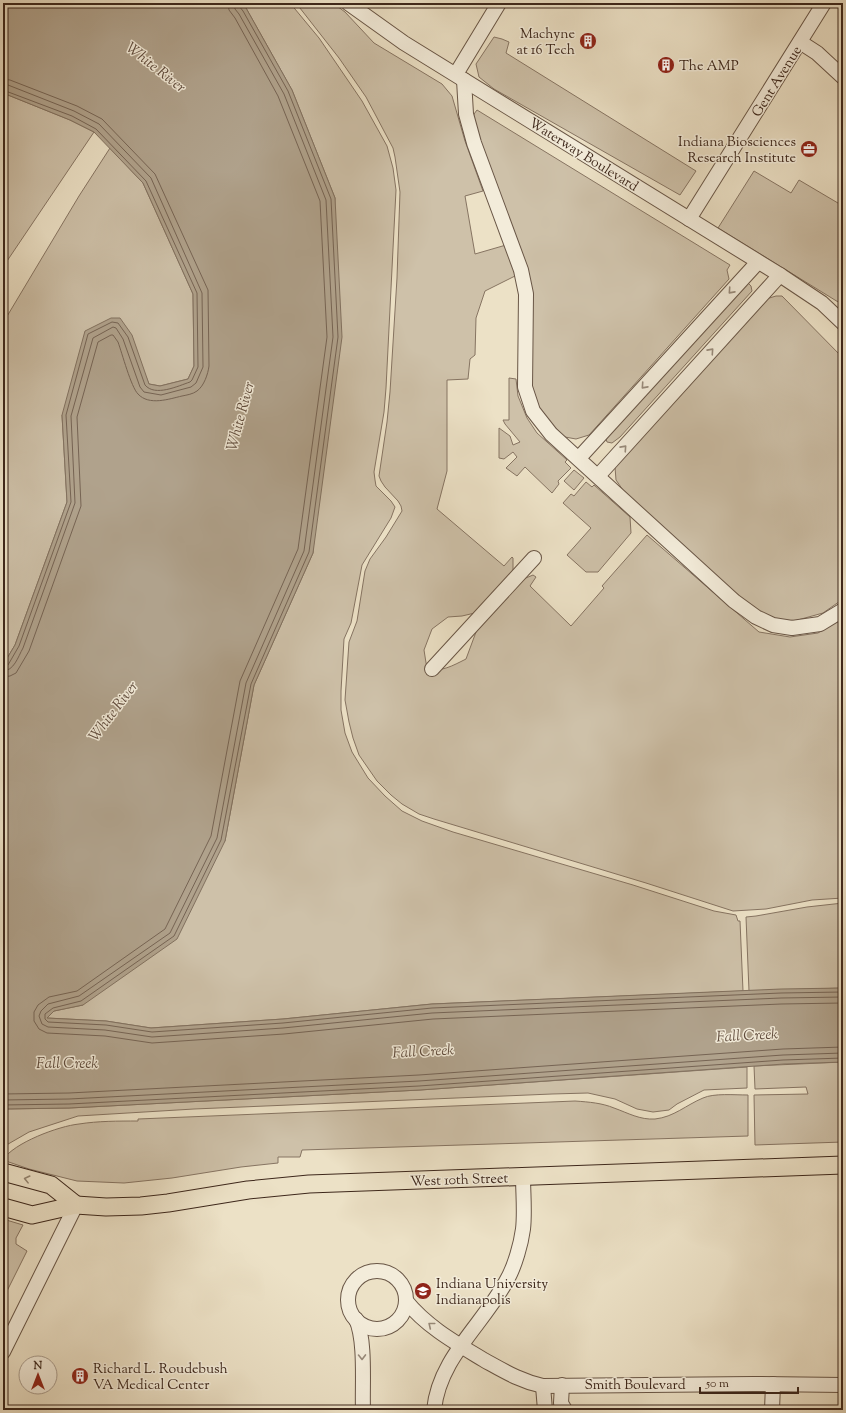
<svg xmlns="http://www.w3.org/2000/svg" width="846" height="1413" viewBox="0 0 846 1413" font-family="'Sorts Mill Goudy',serif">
<rect width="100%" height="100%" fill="#ece1c6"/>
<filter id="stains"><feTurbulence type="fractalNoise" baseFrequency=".005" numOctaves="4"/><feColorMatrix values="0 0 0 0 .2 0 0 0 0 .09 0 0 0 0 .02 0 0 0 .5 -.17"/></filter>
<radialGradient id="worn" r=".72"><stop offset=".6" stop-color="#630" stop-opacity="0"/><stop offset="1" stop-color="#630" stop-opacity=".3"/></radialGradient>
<!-- green -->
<g fill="#cec1a9" stroke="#867462">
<path d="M241 3H290L319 38 362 101 387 146 393 168 396 190 394 229 386 388 384 412 374 472 375 480 376 486 391 501 395 507 391 518 362 565 351 623 344 639 341 691V710L345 733 352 752 368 778 385 796 402 811 422 821 453 832 633 885 714 911 736 915 738 921H740L743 991 432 1004 283 1019 151 1028 106 1021 46 1018 54 1011 83 1005 225 841 254 685 313 553 335 198 292 90 246 8Z"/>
<path d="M296 3H333L345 12 374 43 442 84 452 96 465 141 483 191 465 196 475 254 506 245 513 266 515 276 485 291 476 318 475 355 470 359 468 379 447 380V471L437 509 504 566 512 557 513 558V570L505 582 479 612 462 616 448 617 432 629 424 650 427 669C442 672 452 666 466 659L476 632 521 580 533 575 536 577 530 586 571 626 604 588 602 586 647 535 759 632 790 637 818 633 843 618V898L812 900 766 909 733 911 646 883 434 819 419 814 402 804 391 795 377 781 359 755 353 738 349 722 345 700 349 642 357 621 365 571 370 559 386 537 402 511 401 506 398 501 385 487 381 481 379 476 387 422 390 392 397 278 400 192 395 157 393 148 366 97 339 58Z"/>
<path d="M494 37 502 39 509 42 506 53 696 171 680 195 494 89 479 77 476 64Z"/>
<path d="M3 93 70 120 94 132 3 267Z"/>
<path d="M477 110 730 265 727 270 729 279 589 435 576 439 565 437 545 418 534 399 529 372V306L473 121 474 114Z"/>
<path d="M110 148 143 183 193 294 194 366 188 379 160 386 149 384 142 367 62 415 67 502 15 645 3 665V323L79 196Z"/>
<path d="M754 171 791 193 799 180 843 206V305L718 228Z"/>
<path d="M745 283H748L751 286 752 291 620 437 612 443 607 442 606 439Z"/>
<path d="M776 296H782L843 358V599L823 613 794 621 772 619 759 612 713 574 625 493 616 480 615 467 766 299Z"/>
<path d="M509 378 516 379 518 396 527 418 537 433 567 460 565 462 571 468 558 481 559 484 552 493 525 467 517 476 506 468 517 457 513 452 504 459 499 458V428L510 436 513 445 520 442 505 424 503 420H509Z"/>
<path d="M574 470 584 478 574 490 564 481Z"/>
<path d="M586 482 592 487 594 485 630 517 631 533 598 572H586L567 555 591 528 563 503 571 494 574 496Z"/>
<path d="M843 903V988L749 991 746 917 756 916 807 907Z"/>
<path d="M843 1062V1142L755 1145 754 1095 808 1094 806 1087 755 1089 754 1066Z"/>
<path d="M747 1067V1088L704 1090 677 1104 669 1110 653 1112 637 1109 615 1099 588 1093 552 1094 194 1109 78 1116 29 1132 3 1147V1109H5L69 1108 420 1090Z"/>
<path d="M748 1095V1136L302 1150 300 1157H278V1163L241 1167 172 1178 124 1183 77 1181 29 1169 3 1160C13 1143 59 1126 79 1124 98 1121 118 1121 138 1121V1119L575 1101C589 1102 602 1103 614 1108 628 1113 640 1120 655 1119 674 1117 686 1105 703 1098 714 1093 735 1095 748 1095Z"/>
<path d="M3 1219 23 1225 16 1238V1244L27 1251 3 1299Z"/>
</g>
<!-- water -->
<path fill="#b0a28c" stroke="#82715f" d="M3 3H241L246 8 292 90 335 198 342 337 313 553 254 685 225 841 177 939 83 1005 54 1011 47 1018 106 1021 151 1028 283 1019 432 1004 781 989 843 988V1062L784 1064 420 1090 69 1108 3 1109V665L15 645 67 502 62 415 85 331 111 318H120L132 335 149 384 160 386 188 379 194 366 193 294 143 183 94 132 70 120 3 93Z"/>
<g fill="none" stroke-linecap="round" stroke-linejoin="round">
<!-- shore -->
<g stroke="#766454" stroke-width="1">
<path d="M228 3 229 10 235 18 278 96 320 201 327 337 298 549 240 681 211 836 165 929 77 991 49 997 38 1005 34 1012V1021L39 1029 47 1033 105 1036 152 1043 284 1034 433 1019 781 1004 843 1003"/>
<path d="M234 3 235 9 239 14 284 94 326 200 333 337 304 551 246 683 217 838 170 933 79 996 48 1004 41 1011 39 1016 42 1024 48 1027 105 1030 152 1037 283 1028 432 1013 781 998 843 997"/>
<path d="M239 3V6L243 11 288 91 331 199 338 337 309 552 251 684 221 840 174 936 81 1001 53 1008 45 1014V1019L48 1022 106 1025 152 1032 283 1023 432 1008 781 993 843 992"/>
<path d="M3 79 10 80 77 106 102 119 155 174 208 290 209 366C208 374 204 386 197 391 193 394 187 395 182 396 169 399 149 406 138 394 131 387 122 353 118 342L113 335H111L98 342 77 417 81 506 29 651 16 673 10 676 3 677"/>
<path d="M3 85H8L74 111 99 124 151 178 202 293 203 367 196 383 191 387 161 395 144 392 140 387 123 339 116 328 113 327 93 338 71 416 75 503 23 648C18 657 14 671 3 671"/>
<path d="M3 90 72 116 96 129 146 181 197 293 198 367 192 380 190 382C178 386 155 397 145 385L128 337 118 323 112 322 88 334 66 415 71 502 19 646 8 665 3 666"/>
<path d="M3 1094 69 1093 419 1075 783 1049 843 1047"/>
<path d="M3 1100 69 1099 419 1081 783 1055 843 1053"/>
<path d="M3 1105 69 1104 419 1086 783 1060 843 1058"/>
</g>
<!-- minor casing -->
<g stroke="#695646" stroke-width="16">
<g id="minor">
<path d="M348 3 404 43 780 275 822 303 843 323"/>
<path d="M800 42 817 53 843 77"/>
<path d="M456 74 499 3"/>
<path d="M464 80 466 114 474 143 521 270 526 294 525 387 533 411 551 434 734 601 756 617 773 625 792 628 820 624 843 610"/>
<path d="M689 219 824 3"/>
<path d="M579 458 758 262"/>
<path d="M598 476 780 275"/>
<path d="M432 669 534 558"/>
<circle cx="377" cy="1300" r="29"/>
<path d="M406 1301C427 1327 456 1343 484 1360 504 1371 520 1381 543 1386L753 1384 843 1385"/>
<path d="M356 1319C366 1341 362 1385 363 1410"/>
<path d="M3 1352 76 1205"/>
<path d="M562 1385 561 1403 565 1410"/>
<path d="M543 1386 545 1410"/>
<path d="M434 1410C439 1357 485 1323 508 1278 515 1265 521 1244 523 1229 525 1212 523 1193 523 1176"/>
<path d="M772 1410 773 1384"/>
</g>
</g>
<!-- major casing -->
<g stroke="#3d271b" stroke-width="19">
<g id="major">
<path d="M3 1172 51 1185 76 1205"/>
<path d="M3 1207 32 1215 76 1205 106 1207 141 1206 168 1203 248 1190 309 1184 843 1165"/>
</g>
</g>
<!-- minor -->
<use href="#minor" stroke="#f3ecda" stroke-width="14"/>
<!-- major -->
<use href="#major" stroke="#ece1c6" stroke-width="17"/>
</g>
<!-- one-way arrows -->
<defs><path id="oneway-chevron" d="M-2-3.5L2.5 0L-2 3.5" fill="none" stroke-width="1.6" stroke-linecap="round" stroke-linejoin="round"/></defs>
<g stroke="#988a7a">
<use href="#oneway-chevron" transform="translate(731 291) rotate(132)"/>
<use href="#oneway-chevron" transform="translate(711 351) rotate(-48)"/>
<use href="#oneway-chevron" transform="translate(644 386) rotate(132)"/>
<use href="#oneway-chevron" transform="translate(624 448) rotate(-48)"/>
<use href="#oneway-chevron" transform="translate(431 1325) rotate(-141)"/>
<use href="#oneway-chevron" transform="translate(362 1357) rotate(89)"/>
</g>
<use stroke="#948470" href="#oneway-chevron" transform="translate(27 1179) rotate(-166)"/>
<!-- icons -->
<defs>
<g id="building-disc" transform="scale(0.9)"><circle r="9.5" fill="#8f2418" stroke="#f3ecda"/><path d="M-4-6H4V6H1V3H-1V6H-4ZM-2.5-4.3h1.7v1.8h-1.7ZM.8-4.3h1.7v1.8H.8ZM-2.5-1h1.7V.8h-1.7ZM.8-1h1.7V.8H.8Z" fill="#fff"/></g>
<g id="office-disc" transform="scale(0.9)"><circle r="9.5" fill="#8f2418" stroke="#f3ecda"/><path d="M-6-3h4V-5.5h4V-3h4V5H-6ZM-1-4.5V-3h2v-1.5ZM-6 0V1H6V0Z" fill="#fff"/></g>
<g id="university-disc" transform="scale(0.9)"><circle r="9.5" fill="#8f2418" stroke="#f3ecda"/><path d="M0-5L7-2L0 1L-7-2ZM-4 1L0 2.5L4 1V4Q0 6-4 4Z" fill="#fff"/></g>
</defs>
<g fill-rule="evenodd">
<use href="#building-disc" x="588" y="41"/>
<use href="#building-disc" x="666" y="65"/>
<use href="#office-disc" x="809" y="149"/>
<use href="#university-disc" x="423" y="1291"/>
<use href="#building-disc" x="80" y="1376"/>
</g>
<g text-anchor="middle" stroke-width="3" stroke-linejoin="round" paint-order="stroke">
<!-- poi labels -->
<g font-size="14" fill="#3d271b" stroke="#f3ecda" text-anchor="start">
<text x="575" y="38" text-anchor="end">Machyne<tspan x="575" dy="16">at 16 Tech</tspan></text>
<text x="679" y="70">The AMP</text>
<text x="796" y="146" text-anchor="end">Indiana Biosciences<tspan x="796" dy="16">Research Institute</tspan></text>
<text x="436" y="1288">Indiana University<tspan x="436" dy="16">Indianapolis</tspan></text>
<text x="93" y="1373">Richard L. Roudebush<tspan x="93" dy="16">VA Medical Center</tspan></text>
</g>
<!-- street labels -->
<g font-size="14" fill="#3d271b" stroke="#f3ecda">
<text transform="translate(776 81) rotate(-58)" y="5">Gent Avenue</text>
<text transform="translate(584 154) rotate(32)" y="5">Waterway Boulevard</text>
<text transform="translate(459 1179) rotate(-2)" y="5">West 10th Street</text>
<text x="635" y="1389">Smith Boulevard</text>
</g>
<!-- water labels -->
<g font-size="15" font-style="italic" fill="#604c3d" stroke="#f3ecda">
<text transform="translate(156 67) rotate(38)" y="5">White River</text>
<text transform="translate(240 416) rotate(-75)" y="5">White River</text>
<text transform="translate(113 711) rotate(-53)" y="5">White River</text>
<text transform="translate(747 1035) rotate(-3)" y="5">Fall Creek</text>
<text transform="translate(423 1051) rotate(-3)" y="5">Fall Creek</text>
<text x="67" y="1068">Fall Creek</text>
</g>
</g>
<!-- margin -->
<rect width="846" height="1413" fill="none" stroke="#ece1c6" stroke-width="16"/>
<rect x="4" y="4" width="838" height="1405" fill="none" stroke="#3d271b" stroke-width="2"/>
<rect x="8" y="8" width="830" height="1397" fill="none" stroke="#3d271b"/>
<!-- north arrow -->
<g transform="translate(38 1375)"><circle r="19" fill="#f3ecda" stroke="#aa9d8e"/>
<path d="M0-3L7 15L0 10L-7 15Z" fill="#8f2418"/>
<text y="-6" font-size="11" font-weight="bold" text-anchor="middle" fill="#3d271b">N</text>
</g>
<!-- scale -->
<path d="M700 1387v6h98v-6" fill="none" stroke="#3d271b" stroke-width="2"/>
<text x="706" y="1387" font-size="12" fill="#3d271b" stroke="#f3ecda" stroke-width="3" paint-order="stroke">50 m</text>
<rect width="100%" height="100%" filter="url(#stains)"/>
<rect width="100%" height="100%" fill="url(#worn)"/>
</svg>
